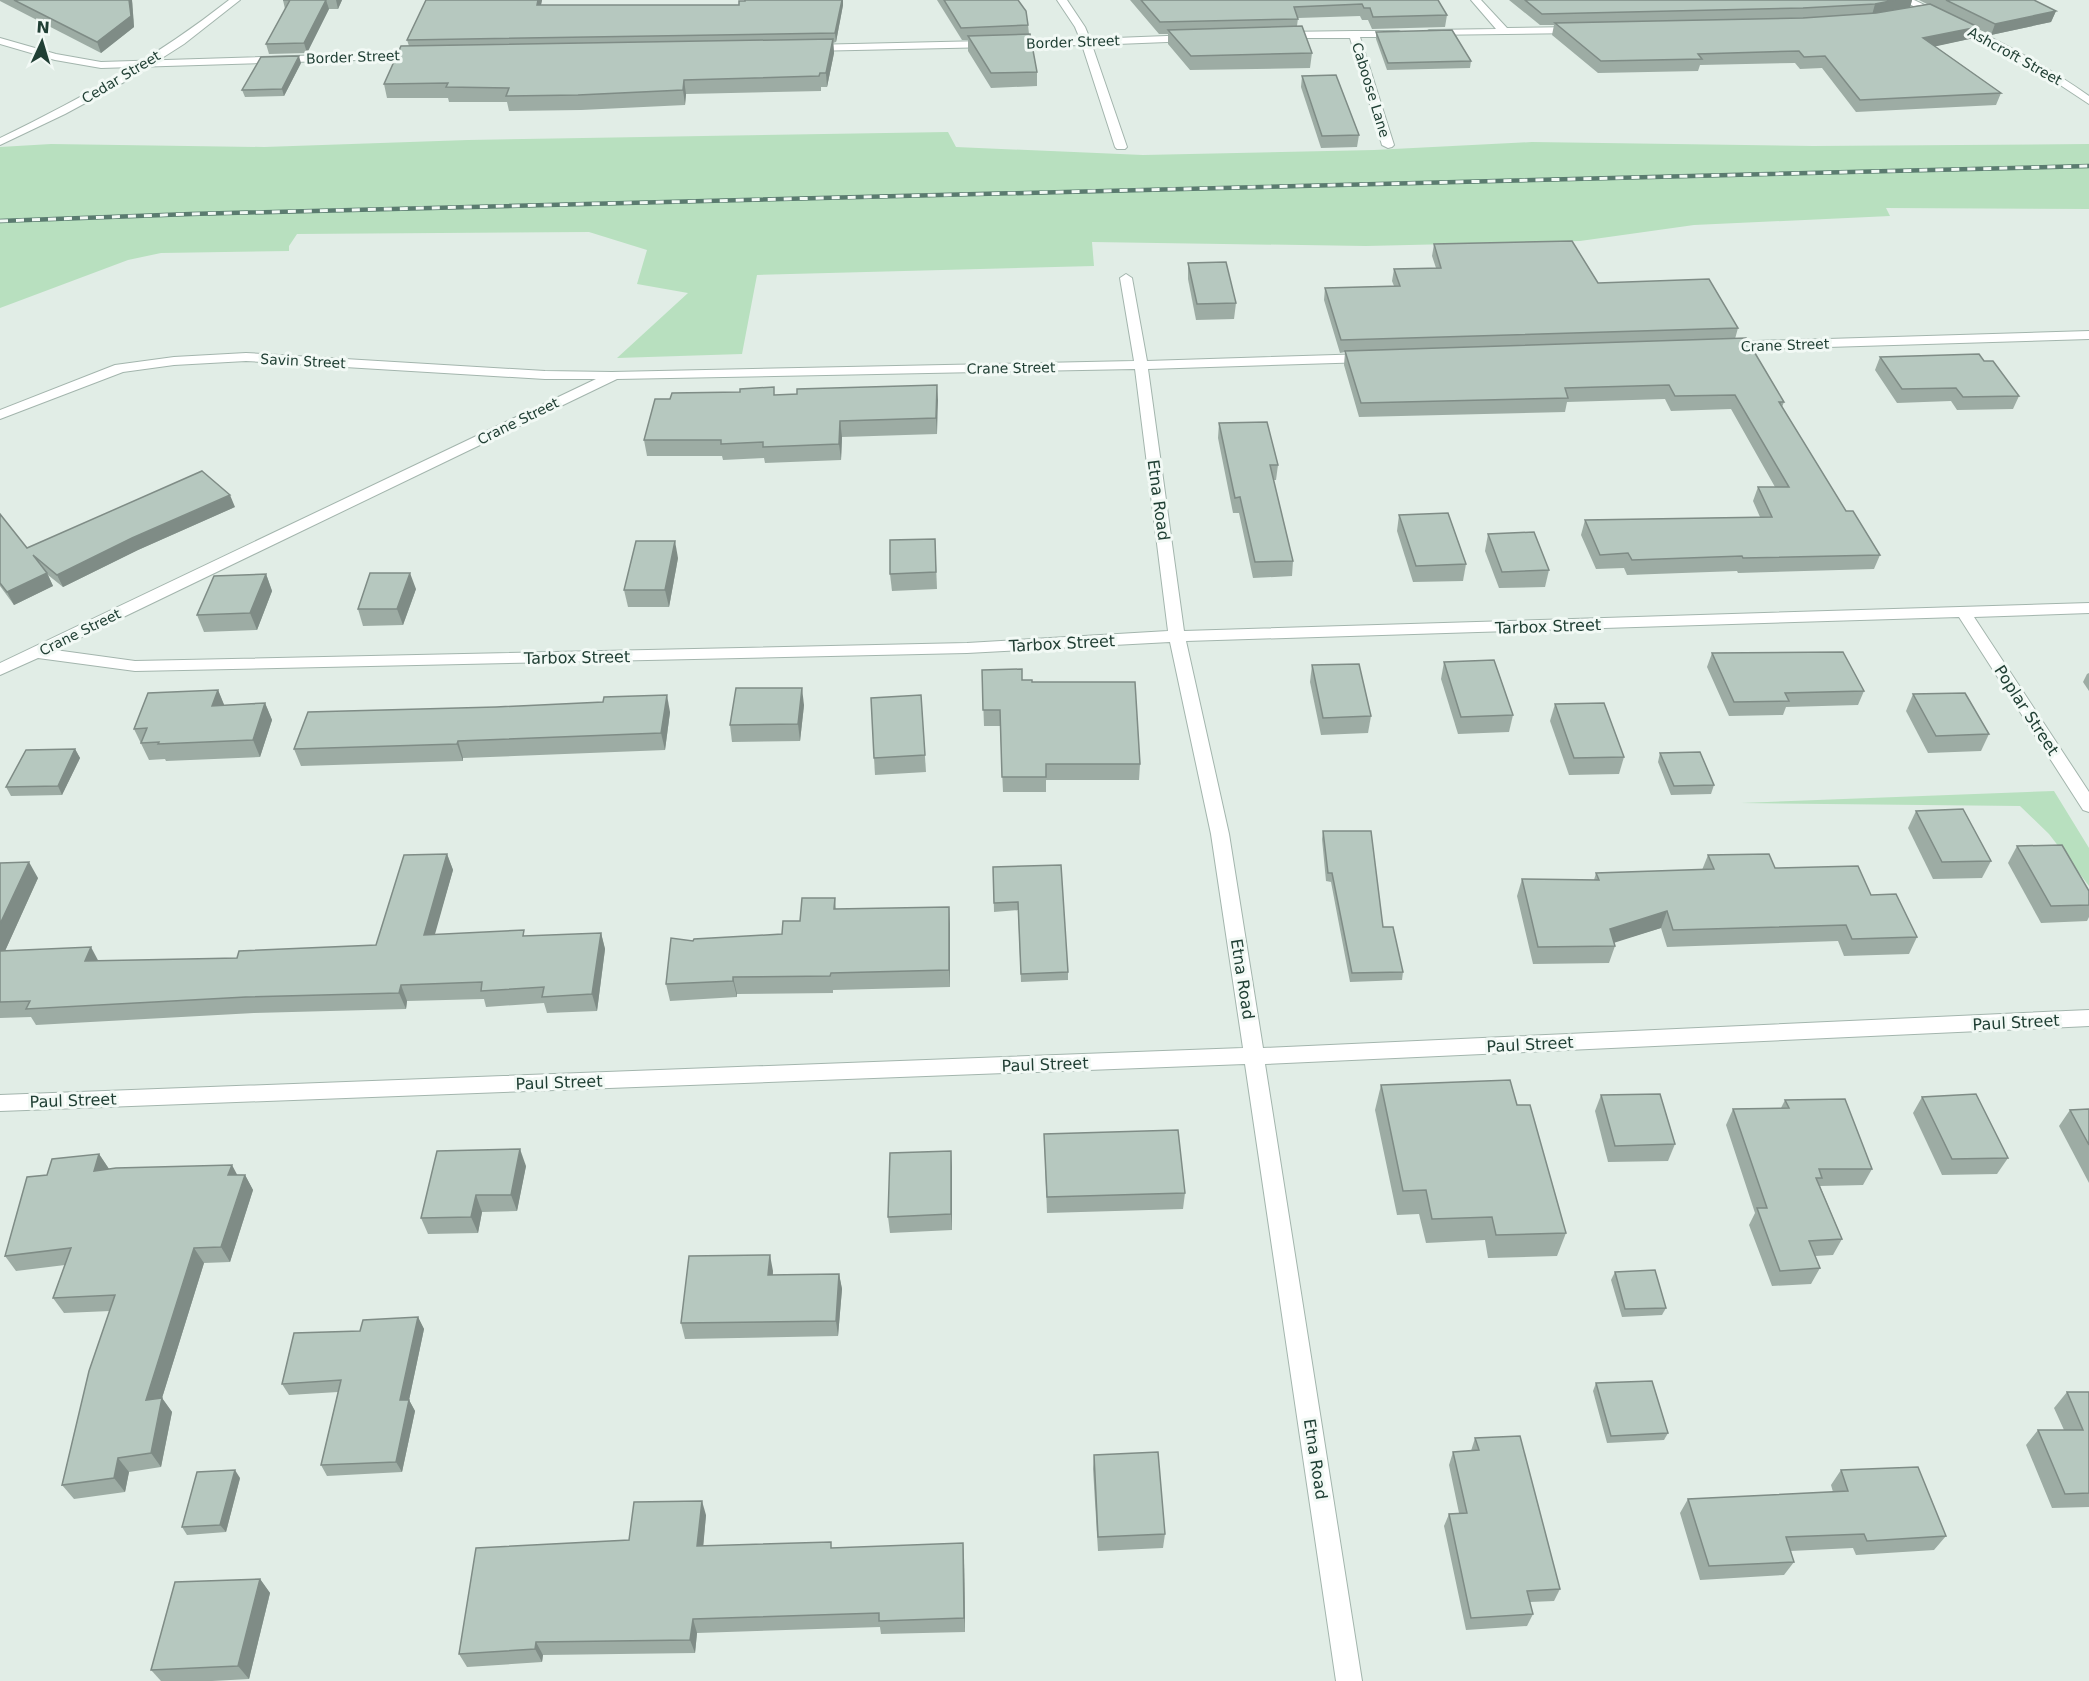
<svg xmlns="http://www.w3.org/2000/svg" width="2089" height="1681" viewBox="0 0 2089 1681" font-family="'DejaVu Sans',sans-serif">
<rect width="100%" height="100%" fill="#e1ede6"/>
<!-- green -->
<g fill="#b8e0bf">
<path d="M948 132 956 147 1143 155 1374 150 1532 142 1813 146 2089 144V209L1886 208 1890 216 1694 225 1580 241 1366 246 1092 242 1094 266 757 275 742 354 617 358 688 293 637 284 647 250 589 232 297 234 289 246V251L161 253 128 260 0 308V147L51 144 264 147 468 140Z"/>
<path d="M2054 791 2089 848V886L2049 834 2020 806 1741 803Z"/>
</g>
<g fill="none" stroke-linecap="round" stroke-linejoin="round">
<!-- minor casing -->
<g stroke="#a3b5ad" stroke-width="2">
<g id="minor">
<path d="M1057 0H1067L1085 27 1090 39 1192 35 1197 38 1192 41 1092 45 1127 147 1125 149H1117L1115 147 1082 45 809 51 804 48 809 45 1080 39 1075 27Z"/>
<path d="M1471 0H1481L1507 28 1576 27 1581 30 1576 33 1425 35 1424 33 1429 30 1496 29Z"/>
<path d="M1901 0H1914C1975 29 2034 57 2089 96V104L2042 73 1989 43Z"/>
<path d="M1354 31H1399L1404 34 1399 37H1360L1394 145 1392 147 1388 148 1382 145 1350 38H1282L1277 35 1282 32Z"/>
<path d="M0 38 56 54 101 62 421 52 426 55 421 58 101 68 55 60 0 44Z"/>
<path d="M1126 274 1132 278 1147 361 1368 354 1375 358 1368 362 1148 369 1184 631 2089 603V613L1974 617 2089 792V812L2083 810 1959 617 1186 641 1229 834 1263 1048 2089 1010V1026L1265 1064 1362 1681H1336L1245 1064 0 1111V1095L1243 1048 1211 834 1170 642 967 653 135 671 38 658 0 675V663L596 379H545L246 361 174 365 123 372 0 419V410L115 365 174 357 246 353 545 371 612 372 1134 361 1120 278ZM1135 369 1168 631 967 643 135 661 55 650 617 379Z"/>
<path d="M2089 331V339L1725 350 1718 346 1725 342Z"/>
</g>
</g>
<!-- tertiary casing -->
<g stroke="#a3b5ad" stroke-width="2">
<path id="tertiary" d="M229 0H240L184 44 126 81 65 114 0 145V138C81 99 158 56 229 0Z"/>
</g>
<!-- minor -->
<use href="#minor" fill="#fff" fill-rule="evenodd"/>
<!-- tertiary -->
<use href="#tertiary" fill="#fff" fill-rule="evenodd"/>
<!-- rail casing -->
<g stroke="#5a7b6f" stroke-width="4.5">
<path id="rail" d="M0 221 191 214 2089 166"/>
</g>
<!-- rail -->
<use href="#rail" stroke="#f2f9f5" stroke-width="3" stroke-dasharray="8" stroke-linecap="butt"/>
</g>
<!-- wall -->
<g fill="#9daca4">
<path d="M0 0H132L134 27 101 53 0 1Z"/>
<path d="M283 0H342L338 9H329L307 53 269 54 266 44 285 9Z"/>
<path d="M410 0H542L541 5H843L836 42 833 43 834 53 827 87H821V91L686 94 685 105 581 110 509 111 507 102H449L448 98H387L384 84 409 46 407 40 426 0Z"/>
<path d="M937 0H1018L1028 25 1029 34 1037 72V86L991 88 968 51V40H962Z"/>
<path d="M1130 0H1438L1447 15 1445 27 1372 29 1368 20H1362L1360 16 1298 18 1297 26 1312 53 1310 68 1190 70 1168 44V34H1159Z"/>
<path d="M1509 0H1912L1910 7 1927 4 1919 0H2034L2056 11 2051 22 1991 35 1978 29 1974 38 1935 46 2001 93 1996 105 1856 112 1822 68 1800 69 1795 63 1700 65 1698 71 1598 73 1552 35 1554 25H1540Z"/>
<path d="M1376 32 1471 61 1470 68 1387 70 1376 39Z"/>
<path d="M301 63 284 96 245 97 242 90Z"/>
<path d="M1302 76 1359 135 1357 147 1321 148 1301 87Z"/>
<path d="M1434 244 1598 283 1738 328 1735 339 1784 402 1782 407 1846 511 1880 555 1874 569 1738 573 1737 571 1627 575 1624 568 1596 569 1581 535 1585 520 1760 517 1753 501 1758 487H1775L1731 409 1671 411 1665 399 1567 402 1565 412 1359 417 1344 365 1345 352 1340 353 1324 300 1325 288 1394 286 1392 281 1394 269 1436 268 1432 256Z"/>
<path d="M1188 263 1236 303 1234 319 1196 320 1188 279Z"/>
<path d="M1880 357 1984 361 2019 396 2013 409 1957 410 1951 401 1897 403 1875 370Z"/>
<path d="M937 385V434L842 437 841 460 765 463 764 458 723 460 722 456H647L644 440 775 395Z"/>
<path d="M1219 423 1278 465 1276 480H1273L1293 561 1292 576 1253 578 1239 513H1233L1218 438Z"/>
<path d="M235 507 138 550 63 587 48 575 53 586 14 605 0 586V514L27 548Z"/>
<path d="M1399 515 1466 564 1463 581 1413 582 1397 531Z"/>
<path d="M1488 534 1549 570 1545 587 1499 588 1485 551Z"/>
<path d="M935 539 937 589 892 591 890 574Z"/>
<path d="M678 558 669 607H628L624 590Z"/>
<path d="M266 574 272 591 257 630 204 632 197 615Z"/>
<path d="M416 589 403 625 363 626 358 609Z"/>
<path d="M1712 653 1864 691 1858 705 1786 707 1783 715 1729 716 1707 667Z"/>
<path d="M1444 662 1513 715 1509 732 1458 734 1441 679Z"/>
<path d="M1312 665 1371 716 1368 733 1321 735 1310 682Z"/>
<path d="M982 670 1032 682 1140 764 1139 780H1046V792H1003L1000 726H984Z"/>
<path d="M2089 673V691L2083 682 2087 674Z"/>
<path d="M218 690 224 705 265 703 272 720 260 757 166 761 165 759 149 760 134 729Z"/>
<path d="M1913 694 1989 734 1981 751 1928 753 1906 711Z"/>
<path d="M921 695 926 772 875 775 874 758Z"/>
<path d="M1555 704 1624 757 1619 774 1569 775 1550 721Z"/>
<path d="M804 705 800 741 732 742 730 725Z"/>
<path d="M670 712 665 750 463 758V761L301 766 294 749Z"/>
<path d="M75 749 80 758 62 795 11 796 6 787Z"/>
<path d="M1660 753 1714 785 1711 794 1671 795 1658 762Z"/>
<path d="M1916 811 1991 861 1982 878 1933 879 1908 828Z"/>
<path d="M1323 831 1383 927 1403 972 1402 980 1350 982 1331 882 1326 881 1322 839Z"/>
<path d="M2017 846 2089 891V917L2087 921 2041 923 2008 863Z"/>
<path d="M447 854 453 870 434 935 526 936 601 933 605 949 597 1011 547 1013 544 1003 486 1007 484 999 407 1001 406 1009 254 1013 36 1025 31 1017 0 1018V863L38 878 5 951 98 961 237 958 376 945Z"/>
<path d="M1708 855 1775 868 1871 895 1917 937 1909 954 1844 956 1838 941 1667 947 1661 928 1614 942 1615 946 1609 963 1533 964 1517 896 1522 879 1594 880 1596 873 1702 870Z"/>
<path d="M993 867 1068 972V980L1021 982 1018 910 994 912Z"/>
<path d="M835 898 836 909 950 924V987L833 990V993L737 994V997L670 1001 666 984 693 941 782 934Z"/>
<path d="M1381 1085 1517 1105 1566 1233 1557 1256 1488 1258 1485 1240 1426 1243 1419 1214 1397 1215 1375 1110Z"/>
<path d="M1601 1095 1675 1144 1668 1161 1608 1162 1595 1111Z"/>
<path d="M1922 1097 2008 1158 1997 1174 1942 1175 1913 1113Z"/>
<path d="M1785 1100 1872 1169 1863 1185 1820 1186 1842 1239 1833 1255 1815 1256 1820 1268 1811 1284 1772 1286 1749 1225 1755 1213 1726 1125 1733 1109 1781 1108Z"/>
<path d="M2089 1109V1183L2059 1126 2070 1110Z"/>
<path d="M1044 1134 1185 1193 1183 1209 1047 1213Z"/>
<path d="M99 1154 109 1169 245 1175 253 1190 230 1262 204 1263 162 1398 172 1412 161 1467 129 1472 125 1492 74 1499 62 1485 110 1311 64 1313 53 1298 65 1265 16 1271 5 1256 47 1175Z"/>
<path d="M526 1166 517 1211 482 1212 478 1233 428 1234 421 1218Z"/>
<path d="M952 1167V1230L890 1233 888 1217Z"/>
<path d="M773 1271V1275L839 1274 842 1289 838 1336 685 1339 681 1323Z"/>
<path d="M1615 1272 1666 1308 1662 1315 1622 1317 1611 1280Z"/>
<path d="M418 1317 424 1329 409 1400 415 1411 402 1472 327 1476 321 1465 338 1392 289 1395 282 1384 360 1331Z"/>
<path d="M1596 1383 1668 1433 1664 1440 1607 1443 1593 1391Z"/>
<path d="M2067 1392H2089V1507L2052 1508 2026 1445 2038 1430H2064L2054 1408Z"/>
<path d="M1475 1438 1560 1589 1554 1601 1530 1602 1533 1614 1527 1626 1466 1630 1444 1526 1449 1514 1459 1513 1449 1465 1453 1452 1471 1451Z"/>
<path d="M1094 1455 1165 1534 1163 1548 1098 1551 1093 1469Z"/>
<path d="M1841 1470 1946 1536 1934 1550 1856 1555 1853 1548 1790 1551 1794 1562 1784 1575 1700 1580 1680 1513 1688 1499 1833 1492 1831 1485Z"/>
<path d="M240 1478 226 1532 187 1535 182 1527Z"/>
<path d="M706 1515 703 1546 832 1548 964 1557 965 1632 881 1634 880 1627 697 1633 695 1653 543 1655 542 1662 467 1667 459 1654 629 1540Z"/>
<path d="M260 1579 270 1593 249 1679 212 1681H161L151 1670Z"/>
</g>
<!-- shaded-wall -->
<g fill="#7f8c86">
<path d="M129 0H132L134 27 101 53 97 42Z"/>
<path d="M326 0 329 9 307 53 304 43Z"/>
<path d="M336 0H342L338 9Z"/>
<path d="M538 0H542L539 14 537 5Z"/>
<path d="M842 0H843V5L836 42 835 33Z"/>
<path d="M1895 0H1912L1910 8 1872 15 1875 4Z"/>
<path d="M2056 11 2051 22 1991 35 1995 24Z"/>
<path d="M1978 27 1974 38 1919 50 1923 38Z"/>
<path d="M833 39 834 53 827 87 826 73Z"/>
<path d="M299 56 301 63 284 96 282 89Z"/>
<path d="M684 80 686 94 685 105 683 90Z"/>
<path d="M937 385 938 400 937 434 936 418Z"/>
<path d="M840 421 842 437 841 460 839 444Z"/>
<path d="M230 495 235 507 138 550 63 587 57 575 132 538Z"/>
<path d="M675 541 678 558 669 607 665 590Z"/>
<path d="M47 573 53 586 14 605 7 592Z"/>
<path d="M410 573 416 589 403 625 397 609Z"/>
<path d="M266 574 272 591 257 630 250 613Z"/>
<path d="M802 688 804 705 800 741 798 724Z"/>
<path d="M218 690 225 707 212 706Z"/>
<path d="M667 695 670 712 665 750 661 733Z"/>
<path d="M265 703 272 720 260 757 253 740Z"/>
<path d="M458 741 463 758V761L457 744Z"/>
<path d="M75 749 80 758 62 795 58 786Z"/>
<path d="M447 854 453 870 430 952 424 935Z"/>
<path d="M29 862 38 878 0 962V924Z"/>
<path d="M949 907 950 924V987L949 970Z"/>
<path d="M1667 911 1661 928 1604 946 1610 929Z"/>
<path d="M601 933 605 949 597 1011 592 994Z"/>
<path d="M91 947 100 964 85 961Z"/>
<path d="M733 977 737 994V997L733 981Z"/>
<path d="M401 985 407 1001 406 1009 399 993Z"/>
<path d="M520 1149 526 1166 517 1211 511 1195Z"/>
<path d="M951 1151 952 1167V1230L951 1214Z"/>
<path d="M99 1154 109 1169 94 1171Z"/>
<path d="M232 1165 240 1180 228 1175Z"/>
<path d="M245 1175 253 1190 230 1262 221 1247Z"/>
<path d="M476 1195 482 1212 478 1233 471 1217Z"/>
<path d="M194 1248 204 1263 162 1398 172 1412 161 1467 151 1453 146 1400Z"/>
<path d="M770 1255 773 1271 771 1291 768 1275Z"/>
<path d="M839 1274 842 1289 838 1336 836 1321Z"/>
<path d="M418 1317 424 1329 409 1400 415 1411 402 1472 396 1462 400 1400Z"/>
<path d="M118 1458 129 1472 125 1492 114 1478Z"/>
<path d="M235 1470 240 1478 226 1532 220 1525Z"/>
<path d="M702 1501 706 1515 702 1560 697 1546Z"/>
<path d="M963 1543 964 1557 965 1632 964 1618Z"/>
<path d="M260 1579 270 1593 249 1679 238 1666Z"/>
<path d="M693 1619 697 1633 695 1653 690 1640Z"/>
<path d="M536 1642 543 1655 542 1662 535 1649Z"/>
</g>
<!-- building -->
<g fill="#b6c8bf" stroke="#7f8c86" stroke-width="1.5">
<path d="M14 0H129L131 16 97 42Z"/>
<path d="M283 0H326L304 43 266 44 290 0Z"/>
<path d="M426 0H538L537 5H739V1H745V0H842L835 33 407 40Z"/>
<path d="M944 0H1018L1026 11 1028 25 961 28Z"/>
<path d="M1141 0H1438L1447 15 1373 17 1370 8H1364L1362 4 1294 7 1298 19 1160 22Z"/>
<path d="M1525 0H1895L1875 4 1803 8 1542 14Z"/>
<path d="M1946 0H2034L2056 11 1995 24Z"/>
<path d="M1930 4 1978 27 1923 38 2001 93 1860 100 1825 56 1804 57 1799 51 1698 54 1702 59 1601 61 1555 23 1803 18 1876 13Z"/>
<path d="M1302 26 1312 53 1191 56 1168 30Z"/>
<path d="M1452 30 1471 61 1388 63 1376 32Z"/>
<path d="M1030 34 1037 72 991 73 968 36Z"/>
<path d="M833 39 826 73H820L819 76 684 80 683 90 578 95 506 96 509 88 446 87 448 83 384 84 401 46Z"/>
<path d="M299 56 282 89 242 90 261 57Z"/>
<path d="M1336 75 1359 135 1322 136 1302 76Z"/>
<path d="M1572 241 1598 283 1709 279 1738 328 1341 340 1325 288 1400 286 1394 269 1441 268 1434 244Z"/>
<path d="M1226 262 1236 303 1197 304 1188 263Z"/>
<path d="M1746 338 1784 402H1779L1846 511H1853L1880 555 1743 558 1742 556 1632 560 1628 553 1600 555 1585 520 1772 517 1758 487H1789L1735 395 1675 396 1669 385 1565 388 1568 398 1361 403 1345 351Z"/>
<path d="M1979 354 1984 361H1993L2019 396 1963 397 1956 388 1902 389 1880 357Z"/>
<path d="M937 385 936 418 840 421 839 444 763 447V442L721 444V440H644L655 399H670L672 393 740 392V389L774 387V395L797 394V389Z"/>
<path d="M1267 422 1278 465H1270L1293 561 1255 562 1240 497 1235 498 1219 423Z"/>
<path d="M202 471 230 495 132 538 57 575 33 555 47 573 7 592 0 583V514L27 548Z"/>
<path d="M1448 513 1466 564 1416 566 1399 515Z"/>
<path d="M1534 532 1549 570 1502 572 1488 534Z"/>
<path d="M935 539 936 572 890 574V540Z"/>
<path d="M636 541H675L665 590H624Z"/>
<path d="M370 573H410L397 609H358Z"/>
<path d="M266 574 250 613 197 615 214 576Z"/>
<path d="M1843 652 1864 691 1785 693 1789 701 1734 702 1712 653Z"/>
<path d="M1494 660 1513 715 1461 717 1444 662Z"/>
<path d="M1359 664 1371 716 1323 718 1312 665Z"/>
<path d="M1022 669V680H1032V682H1135L1140 764H1046V777H1002L1000 710H983L982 670Z"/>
<path d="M736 688H802L798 724 730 725Z"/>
<path d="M218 690 212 706 265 703 253 740 158 744 159 742 141 743 147 728 134 729 148 693Z"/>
<path d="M1965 693 1989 734 1936 736 1913 694Z"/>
<path d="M667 695 661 733 458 741 457 744 294 749 308 712 496 707 603 702 604 697Z"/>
<path d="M921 695 925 755 874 758 871 698Z"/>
<path d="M1604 703 1624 757 1574 758 1555 704Z"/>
<path d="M75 749 58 786 6 787 26 750Z"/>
<path d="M1700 752 1714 785 1674 786 1660 753Z"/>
<path d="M1963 809 1991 861 1942 862 1916 811Z"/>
<path d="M1323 831H1371L1383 927H1393L1403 972 1352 973 1332 873H1328Z"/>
<path d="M2062 845 2089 891V905L2051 906 2017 846Z"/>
<path d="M447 854 424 935 524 930 523 936 601 933 592 994 542 997 544 987 481 991 482 982 401 985 399 993 246 997 26 1009 30 1001 0 1002V951L91 947 85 961 237 958 239 951 376 945 404 855Z"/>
<path d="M1769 854 1775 868 1858 866 1871 895 1896 894 1917 937 1852 939 1846 925 1673 930 1667 911 1610 929 1615 946 1538 947 1522 879 1599 880 1596 873 1714 869 1708 855Z"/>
<path d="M29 862 0 924V863Z"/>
<path d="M1061 865 1068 972 1021 974 1018 902 994 903 993 867Z"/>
<path d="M802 898H835L834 909 949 907V970L831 973 830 976 733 977V981L666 984 671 938 693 941 694 939 782 934 783 921H800Z"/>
<path d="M1510 1080 1517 1105H1530L1566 1233 1496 1235 1492 1217 1432 1219 1426 1190 1403 1191 1381 1085Z"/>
<path d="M1660 1094 1675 1144 1615 1146 1601 1095Z"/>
<path d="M1976 1094 2008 1158 1952 1159 1922 1097Z"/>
<path d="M1845 1099 1872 1169H1819L1822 1178H1816L1842 1239 1809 1241 1820 1268 1780 1271 1757 1208H1767L1733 1109 1789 1108 1785 1100Z"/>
<path d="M2089 1109V1145L2070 1110Z"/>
<path d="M1178 1130 1185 1193 1047 1197 1044 1134Z"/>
<path d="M520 1149 511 1195H476L471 1217 421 1218 437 1151Z"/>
<path d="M951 1151V1214L888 1217 890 1153Z"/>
<path d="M99 1154 94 1171 116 1168 232 1165 228 1175H245L221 1247 194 1248 146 1400 162 1398 151 1453 118 1458 114 1478 62 1485 89 1371 115 1295 53 1298 71 1248 5 1256 27 1177 47 1175 52 1159Z"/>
<path d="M770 1255 768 1275 839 1274 836 1321 681 1323 689 1256Z"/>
<path d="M1655 1270 1666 1308 1625 1309 1615 1272Z"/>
<path d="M418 1317 400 1400H409L396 1462 321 1465 341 1380 282 1384 294 1333 360 1331 363 1320Z"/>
<path d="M1652 1381 1668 1433 1611 1436 1596 1383Z"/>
<path d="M2067 1392H2089V1493L2065 1494 2038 1430H2083Z"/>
<path d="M1520 1436 1560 1589 1527 1591 1533 1614 1471 1618 1449 1514 1467 1513 1453 1452 1479 1450 1475 1438Z"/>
<path d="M1158 1452 1165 1534 1098 1537 1094 1455Z"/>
<path d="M1918 1467 1946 1536 1867 1541 1864 1534 1786 1537 1794 1562 1709 1566 1688 1499 1848 1491 1841 1470Z"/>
<path d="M235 1470 220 1525 182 1527 197 1472Z"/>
<path d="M702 1501 697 1546 831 1542V1548L963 1543 964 1618 879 1621V1613L693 1619 690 1640 536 1642 535 1649 459 1654 476 1548 629 1540 634 1502Z"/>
<path d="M260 1579 238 1666 151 1670 175 1582Z"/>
</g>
<g text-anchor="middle" stroke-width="6" stroke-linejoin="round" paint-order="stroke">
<!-- far-street labels -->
<g font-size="14" fill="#203f34" stroke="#f2f9f5">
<text transform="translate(1073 42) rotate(-2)" y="5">Border Street</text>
<text transform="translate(2015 56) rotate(29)" y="5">Ashcroft Street</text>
<text transform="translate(353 57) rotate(-2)" y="5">Border Street</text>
<text transform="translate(121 77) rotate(-31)" y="5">Cedar Street</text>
<text transform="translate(1371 90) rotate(73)" y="5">Caboose Lane</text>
<text transform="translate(1785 345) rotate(-2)" y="5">Crane Street</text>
<text transform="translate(303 361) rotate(3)" y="5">Savin Street</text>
<text transform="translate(1011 368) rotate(-1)" y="5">Crane Street</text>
<text transform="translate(518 421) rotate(-26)" y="5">Crane Street</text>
<text transform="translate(80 632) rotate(-26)" y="5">Crane Street</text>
</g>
<!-- street labels -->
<g font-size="16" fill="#203f34" stroke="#f2f9f5">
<text transform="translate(1159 500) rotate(82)" y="6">Etna Road</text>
<text transform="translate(1548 626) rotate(-2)" y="6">Tarbox Street</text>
<text transform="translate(1062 643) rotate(-3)" y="6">Tarbox Street</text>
<text transform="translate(577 657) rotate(-1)" y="6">Tarbox Street</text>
<text transform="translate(2027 710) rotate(57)" y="6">Poplar Street</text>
<text transform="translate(1243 979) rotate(81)" y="6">Etna Road</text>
<text transform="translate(2016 1022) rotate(-3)" y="6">Paul Street</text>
<text transform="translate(1530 1044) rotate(-3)" y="6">Paul Street</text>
<text transform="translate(1045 1064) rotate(-2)" y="6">Paul Street</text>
<text transform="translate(559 1082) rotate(-2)" y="6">Paul Street</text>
<text transform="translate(73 1100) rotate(-2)" y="6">Paul Street</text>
<text transform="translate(1316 1459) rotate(81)" y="6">Etna Road</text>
</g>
</g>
<!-- north arrow -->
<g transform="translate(42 42) rotate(4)" stroke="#f2f9f5" stroke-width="4.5" paint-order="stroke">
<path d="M0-4.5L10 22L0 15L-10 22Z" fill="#203f34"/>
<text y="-9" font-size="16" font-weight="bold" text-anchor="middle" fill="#203f34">N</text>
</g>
</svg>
